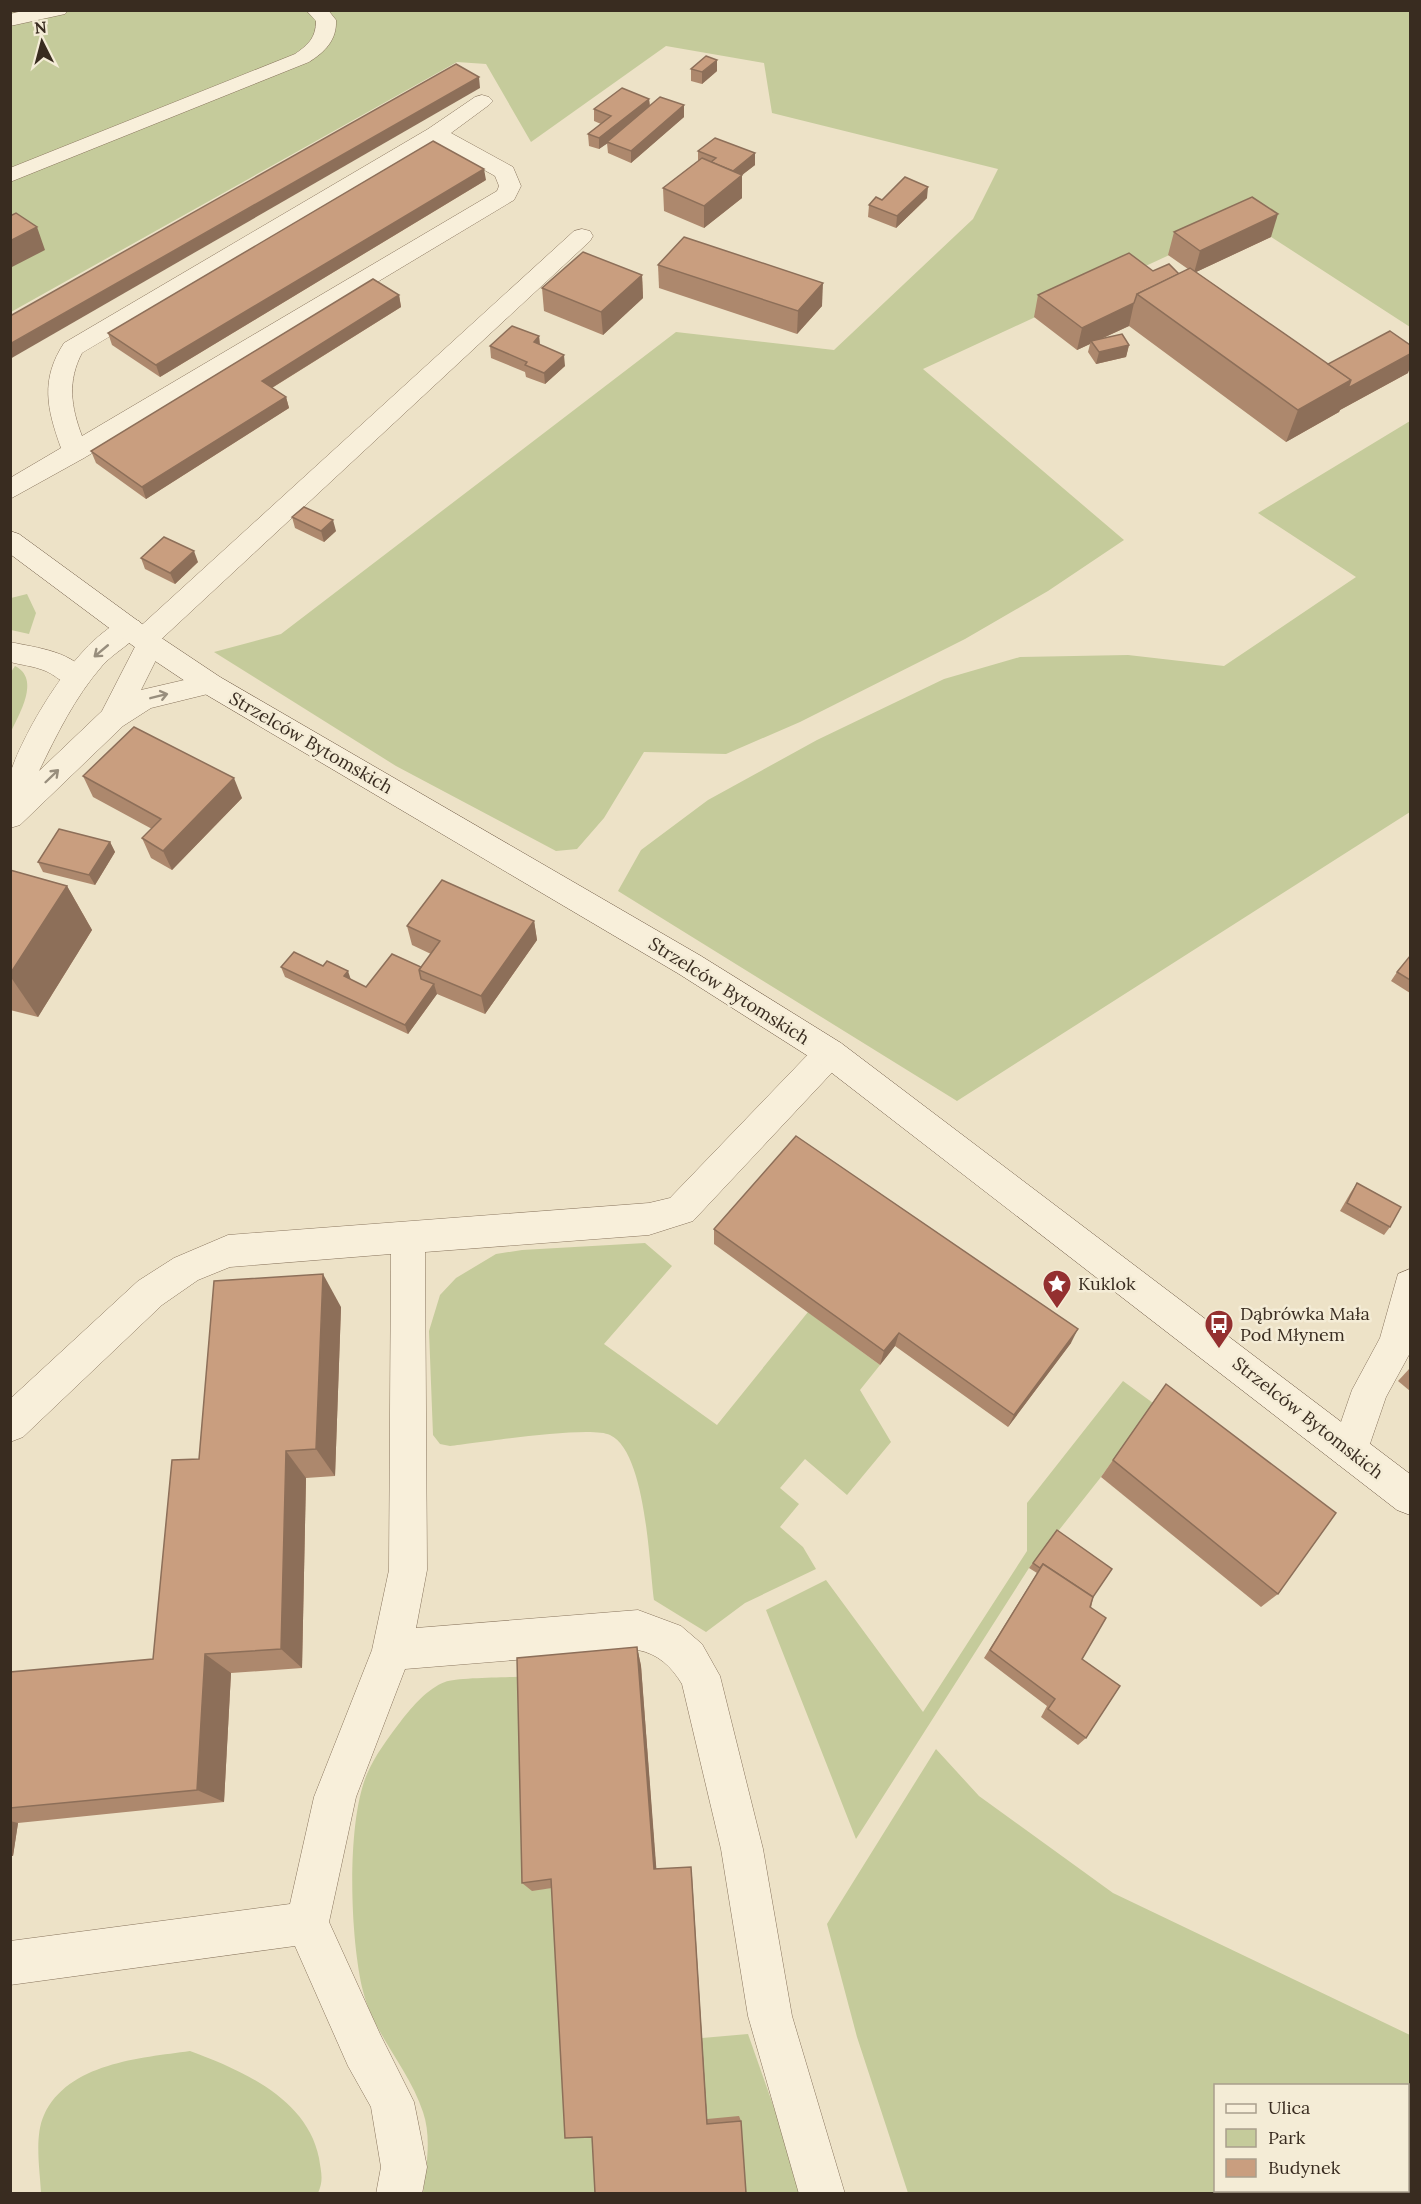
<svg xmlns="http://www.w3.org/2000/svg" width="1421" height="2204" viewBox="0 0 1421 2204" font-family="Lora,serif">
<rect width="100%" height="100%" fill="#ede2c7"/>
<!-- green -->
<g fill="#c5cb9b" fill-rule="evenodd">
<path d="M10 11H1410V327L1245 220 923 369 1124 540 1048 591 965 639 800 722 726 754 644 752 604 818 577 849 556 851 396 766 214 652 281 634 676 332 834 350 973 219 998 169 772 113 764 63 666 46 531 142 486 64 457 62 11 312Z"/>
<path d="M1410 421V812L957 1101 618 891 641 850 708 800 817 740 944 679 1020 657 1128 655 1224 666 1356 577 1258 513Z"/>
<path d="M27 594 36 613 29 634 11 630V598Z"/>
<path d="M15 666C41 679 19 714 11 732V672Z"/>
<path d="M645 1243 672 1266 604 1344 717 1425 808 1312 880 1365 860 1390 891 1442 847 1495 805 1459 780 1488 799 1504 780 1527 803 1547 816 1569 745 1603 706 1632 654 1600C649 1563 646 1452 610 1435 590 1425 478 1443 450 1446L440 1444 433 1435 429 1331 440 1295 456 1278 496 1254 522 1250Z"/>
<path d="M1123 1381 1153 1403 1101 1477 1029 1568 856 1839 766 1610 826 1580 923 1712 1027 1551V1503Z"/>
<path d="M526 1676 532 1890 559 1887 599 2131 602 2193H423C426 2168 432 2138 423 2112 409 2069 374 2035 363 1991 350 1939 346 1823 367 1774 375 1755 389 1737 401 1721 412 1707 428 1688 445 1682 457 1677 510 1678 526 1676Z"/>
<path d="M936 1749 979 1796 1113 1893 1410 2035V2193H908L857 2037 827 1924ZM1216 2086H1408V2190H1216Z"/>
<path d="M748 2034 804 2193H745L707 2119 702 2038Z"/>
<path d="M190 2051C241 2070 307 2098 319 2158 321 2172 324 2180 318 2193H41C40 2170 34 2137 44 2115 68 2063 140 2058 190 2051Z"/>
</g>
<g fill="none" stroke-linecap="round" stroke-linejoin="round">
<!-- lane casing -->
<g stroke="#88745d" stroke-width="1">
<g id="lane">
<path d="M27 10H68L65 14 10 26V14Z"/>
<path d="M306 10H328L336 20C337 40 325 52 309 62L10 182V168L295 54C308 45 316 38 316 21Z"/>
<path d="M482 95 489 97 493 101 489 105 451 133 513 167 521 186 514 200 84 458 10 499V478L61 448C47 409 40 380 64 343L428 129 475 97ZM436 143 495 176 499 186 497 191 82 436C71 407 67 381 82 353Z"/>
<path d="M582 229 590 231 593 236 590 241 154 646 144 649 134 646 130 639 134 632 574 231Z"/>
<path d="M10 642C37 648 75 651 90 678L86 685C66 691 60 676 43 670 33 666 21 665 10 662Z"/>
<path d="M830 1039 841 1043 846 1053 841 1063 693 1221 649 1235 425 1252 427 1570 416 1628 638 1610 681 1626 702 1644 720 1676 763 1849 792 2016 845 2194H799L748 2016 721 1849 682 1684C671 1666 658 1654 638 1650L405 1669 356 1797 329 1922 380 2034 414 2102 427 2167 422 2194H376L381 2167 371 2107 348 2066 295 1946 10 1985V1941L290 1904 314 1797 372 1650 389 1570 391 1254 230 1267 198 1280 162 1305 23 1437 10 1442V1399L138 1281 174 1258 228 1235 649 1203 670 1198 819 1043Z"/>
<path d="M1410 1269V1353L1386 1397 1363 1464 1350 1469 1337 1464 1331 1451 1352 1390 1380 1338 1398 1274Z"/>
</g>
</g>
<!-- street casing -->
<g stroke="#88745d" stroke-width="1">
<path id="street" d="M129 618 139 621 143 628C133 644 114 652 102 666 75 697 57 734 39 771L102 711 140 637 150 634 160 637 164 644 141 690 210 674 220 677 224 684 220 691 151 708 123 726 20 825 10 828C10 811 6 785 12 768 28 724 82 632 129 618Z"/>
</g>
<!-- secondary casing -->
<g stroke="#6a5540" stroke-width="1">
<path id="secondary" d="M10 531 19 534 160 637 220 677 701 956 841 1043 1410 1474V1515L1397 1510 819 1063 679 974 200 691 140 651 10 554Z"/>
</g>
<!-- lane -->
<use href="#lane" fill="#f8efda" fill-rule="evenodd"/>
<!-- street -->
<use href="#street" fill="#f8efda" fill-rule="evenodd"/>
<!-- secondary -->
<use href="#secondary" fill="#f8efda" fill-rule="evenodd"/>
</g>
<!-- wall -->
<g fill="#ad886d">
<path d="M691 69 717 71 702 84 691 81Z"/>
<path d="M649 99 650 106 684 117 631 163 608 153 607 143 599 149 589 146 588 134 601 124 594 121V109Z"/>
<path d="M698 151 755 153V165L742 175V198L704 228 664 211 663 188 698 161Z"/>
<path d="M486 180 160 377 112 345 108 333Z"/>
<path d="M927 198 896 228 868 217 869 205 882 200Z"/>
<path d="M1174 232 1271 237 1196 272 1328 364 1408 373 1340 410 1339 412 1286 442 1129 326 1103 338 1129 345 1126 357 1096 364 1088 352 1090 344 1077 350 1034 317 1038 295 1153 271 1179 274 1188 269 1168 255Z"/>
<path d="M658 265 822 306 797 334 659 288Z"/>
<path d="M642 275 643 298 603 335 544 311 542 288Z"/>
<path d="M399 295 401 307 272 388 286 397 289 408 146 499 96 463 91 451Z"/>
<path d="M539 336 540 345 565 366 545 384 526 377 525 372 491 358 490 346Z"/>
<path d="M292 517 336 531 324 542 295 528Z"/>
<path d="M141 558 198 562 175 584 145 569Z"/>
<path d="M83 776 242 798 172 870 151 858 142 838 152 829 93 797Z"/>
<path d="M110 842 115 852 95 885 43 872 38 862Z"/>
<path d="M10 870 67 886 92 930 38 1017 10 1010Z"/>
<path d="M534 921 537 940 485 1014 437 994 408 1034 285 977 281 967 323 966 366 987 421 967 431 954 412 945 407 926Z"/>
<path d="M1410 956V993L1391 981 1397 972Z"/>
<path d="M1357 1183 1390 1227 1384 1235 1340 1211 1351 1192Z"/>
<path d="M714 1229 1071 1343 1008 1427 895 1346 880 1365 714 1244Z"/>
<path d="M341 1307 335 1476 306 1478 302 1668 231 1673 224 1802 18 1823 13 1856H10V1672L153 1659 199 1459Z"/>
<path d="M1410 1368V1391L1398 1381Z"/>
<path d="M1166 1384 1278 1594 1261 1607 1101 1477Z"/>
<path d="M1057 1530 1093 1597 1082 1659 1086 1738 1078 1745 1041 1717 1047 1706 984 1658 1037 1573 1029 1568Z"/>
<path d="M637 1647 641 1666 656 1869 692 1876 707 2119 739 2116 741 2121 592 2137 552 1888 532 1891 522 1883Z"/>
</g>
<!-- shaded-wall -->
<g fill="#8d6f59">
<path d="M717 60V71L702 84V72Z"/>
<path d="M479 77 480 88 10 359V344Z"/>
<path d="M649 99 650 110 607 142 608 143 599 149V138Z"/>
<path d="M684 105V117L631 163V151Z"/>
<path d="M755 153V165L742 175V198L704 228V206L724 179Z"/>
<path d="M484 169 486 180 160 377 156 365Z"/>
<path d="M928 187 927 198 896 228 897 216Z"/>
<path d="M1278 214 1271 237 1194 273 1200 251Z"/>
<path d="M37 227 45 250 10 268V241Z"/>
<path d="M642 275 643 298 603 335 601 312Z"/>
<path d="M823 283 822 306 797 334 798 311Z"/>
<path d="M399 295 401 307 265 392 262 381Z"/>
<path d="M1134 303 1129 326 1092 343 1091 341 1090 344 1077 350 1082 328Z"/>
<path d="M539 336 540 348 534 342Z"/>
<path d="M1129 345 1126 357 1096 364 1099 352Z"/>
<path d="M1410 354V368L1408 373 1340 410 1339 412 1286 442 1298 410 1351 380Z"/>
<path d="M564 355 565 366 545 384 544 373Z"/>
<path d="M286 397 289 408 146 499 142 487Z"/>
<path d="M333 520 336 531 324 542 321 531Z"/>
<path d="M194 551 198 562 175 584 170 573Z"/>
<path d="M234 778 242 798 172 870 163 851Z"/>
<path d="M110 842 115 852 95 885 89 875Z"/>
<path d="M67 886 92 930 38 1017 10 976V974Z"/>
<path d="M534 921 537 940 485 1014 481 996Z"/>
<path d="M348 971 351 980 344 976Z"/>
<path d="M434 984 437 994 408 1034 405 1025Z"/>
<path d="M323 1274 341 1307 335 1476 316 1449Z"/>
<path d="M1078 1329 1071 1343 1008 1427 1014 1415Z"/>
<path d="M899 1333 895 1346 880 1365 884 1351Z"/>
<path d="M286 1451 306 1478 302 1668 281 1649Z"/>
<path d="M637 1647 641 1666 657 1877 654 1869Z"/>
<path d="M205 1654 231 1673 224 1802 197 1790Z"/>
<path d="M10 1821 18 1823 13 1856 10 1855Z"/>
<path d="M691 1867 707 2119V2124Z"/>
</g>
<!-- building -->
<g fill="#c99e7f" stroke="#8d6f59" stroke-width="1.5">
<path d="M706 56 717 60 702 72 691 69Z"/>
<path d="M456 64 479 77 10 344V316Z"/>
<path d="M622 88 649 99 599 138 588 134 611 116 594 109Z"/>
<path d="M660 97 684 105 631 151 607 142Z"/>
<path d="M715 138 755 153 733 171 711 162 716 158 698 151Z"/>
<path d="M433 141 484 169 156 365 108 333Z"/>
<path d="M702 158 742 175 704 206 663 188Z"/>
<path d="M905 177 928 187 897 216 869 205 876 197 882 200Z"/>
<path d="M1252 197 1278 214 1200 251 1174 232Z"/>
<path d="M16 213 37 227 10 241V216Z"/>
<path d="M684 237 823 283 798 311 658 265Z"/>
<path d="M583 252 642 275 601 312 542 288Z"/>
<path d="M1129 253 1153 271 1169 264 1179 274 1137 294 1134 303 1082 328 1038 295Z"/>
<path d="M1190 268 1351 380 1298 410 1137 294Z"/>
<path d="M373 279 399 295 262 381 286 397 142 487 91 451Z"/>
<path d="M512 326 539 336 534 342 564 355 544 373 525 365 527 362 490 346Z"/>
<path d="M1390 331 1410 345V354L1348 388 1351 380 1328 364Z"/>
<path d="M1122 334 1129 345 1099 352 1091 341Z"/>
<path d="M304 507 333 520 321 531 292 517Z"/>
<path d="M164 537 194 551 170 573 141 558Z"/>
<path d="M134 727 234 778 163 851 142 838 161 819 83 776Z"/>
<path d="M59 829 110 842 89 875 38 862Z"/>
<path d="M10 870 67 886 10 974Z"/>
<path d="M442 880 534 921 481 996 419 970 440 941 407 926Z"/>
<path d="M294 952 323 966 327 961 348 971 344 976 366 987 392 954 421 967 419 970 421 979 434 984 405 1025 281 967Z"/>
<path d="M1410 956V980L1397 972Z"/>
<path d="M796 1136 1078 1329 1014 1415 899 1333 884 1351 714 1229Z"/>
<path d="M1357 1183 1401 1207 1390 1227 1347 1203Z"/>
<path d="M323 1274 316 1449 286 1451 281 1649 205 1654 197 1790 10 1808V1672L153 1659 172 1460 199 1459 214 1281Z"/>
<path d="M1166 1384 1336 1513 1278 1594 1113 1460Z"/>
<path d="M1057 1530 1112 1569 1093 1597 1043 1564 1040 1568 1033 1563Z"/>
<path d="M1043 1564 1093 1597 1090 1607 1106 1618 1082 1659 1120 1686 1086 1738 1048 1709 1055 1699 990 1650Z"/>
<path d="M637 1647 654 1869 691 1867 707 2124 741 2121 746 2193H595L592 2137 565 2138 551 1879 522 1883 517 1658Z"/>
</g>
<!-- one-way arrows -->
<defs><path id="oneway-shaft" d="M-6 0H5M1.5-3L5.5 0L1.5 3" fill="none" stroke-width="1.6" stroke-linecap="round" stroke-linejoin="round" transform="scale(1.5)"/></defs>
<g stroke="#988e7d">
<use href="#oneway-shaft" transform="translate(101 651) rotate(140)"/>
<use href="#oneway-shaft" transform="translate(159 696) rotate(-14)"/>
<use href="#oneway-shaft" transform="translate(52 776) rotate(-44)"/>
</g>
<!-- icons -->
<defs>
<g id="sight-pin" transform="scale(1.5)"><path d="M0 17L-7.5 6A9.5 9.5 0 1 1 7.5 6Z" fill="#943030" stroke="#f4ecd6"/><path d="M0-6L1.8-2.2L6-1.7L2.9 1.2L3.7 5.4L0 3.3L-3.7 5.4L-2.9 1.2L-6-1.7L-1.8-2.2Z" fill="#fff"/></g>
<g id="bus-pin" transform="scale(1.5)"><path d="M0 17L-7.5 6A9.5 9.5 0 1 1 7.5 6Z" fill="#943030" stroke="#f4ecd6"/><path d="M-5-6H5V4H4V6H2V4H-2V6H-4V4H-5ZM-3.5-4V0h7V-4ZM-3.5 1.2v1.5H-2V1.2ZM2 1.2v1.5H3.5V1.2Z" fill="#fff"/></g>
</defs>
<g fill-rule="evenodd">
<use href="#sight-pin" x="1057" y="1284"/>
<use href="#bus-pin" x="1219" y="1324"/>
</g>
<g text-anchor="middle" stroke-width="5" stroke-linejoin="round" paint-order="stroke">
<!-- street labels -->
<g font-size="18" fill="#392c20" stroke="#f4ecd6">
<text transform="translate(311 743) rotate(30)" y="6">Strzelców Bytomskich</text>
<text transform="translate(729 991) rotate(32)" y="6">Strzelców Bytomskich</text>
<text transform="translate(1308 1418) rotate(38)" y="6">Strzelców Bytomskich</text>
</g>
<!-- poi labels -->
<g font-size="18" fill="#392c20" stroke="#f4ecd6" text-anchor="start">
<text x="1078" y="1290">Kuklok</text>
<text x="1240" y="1320">Dąbrówka Mała<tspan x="1240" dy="21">Pod Młynem</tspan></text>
</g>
</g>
<!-- border -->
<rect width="1421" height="2204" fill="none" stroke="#392c20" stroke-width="24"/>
<!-- legend -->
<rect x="1214" y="2084" width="195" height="108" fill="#f4ecd6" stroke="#a99f8d" stroke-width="1.5"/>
<rect x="1226" y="2104" width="30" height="9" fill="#f8efda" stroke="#a99f8d" stroke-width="1.5"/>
<text x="1268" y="2114" font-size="18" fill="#392c20">Ulica</text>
<rect x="1226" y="2129" width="30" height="18" fill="#c5cb9b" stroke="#a99f8d" stroke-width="1.5"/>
<text x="1268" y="2144" font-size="18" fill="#392c20">Park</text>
<rect x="1226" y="2159" width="30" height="18" fill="#c99e7f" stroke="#a99f8d" stroke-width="1.5"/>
<text x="1268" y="2174" font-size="18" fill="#392c20">Budynek</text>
<!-- north arrow -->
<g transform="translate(42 42) rotate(354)" stroke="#f4ecd6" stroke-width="4.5" paint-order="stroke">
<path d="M0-4.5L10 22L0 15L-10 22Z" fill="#392c20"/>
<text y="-9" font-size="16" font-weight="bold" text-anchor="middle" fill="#392c20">N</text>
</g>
</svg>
